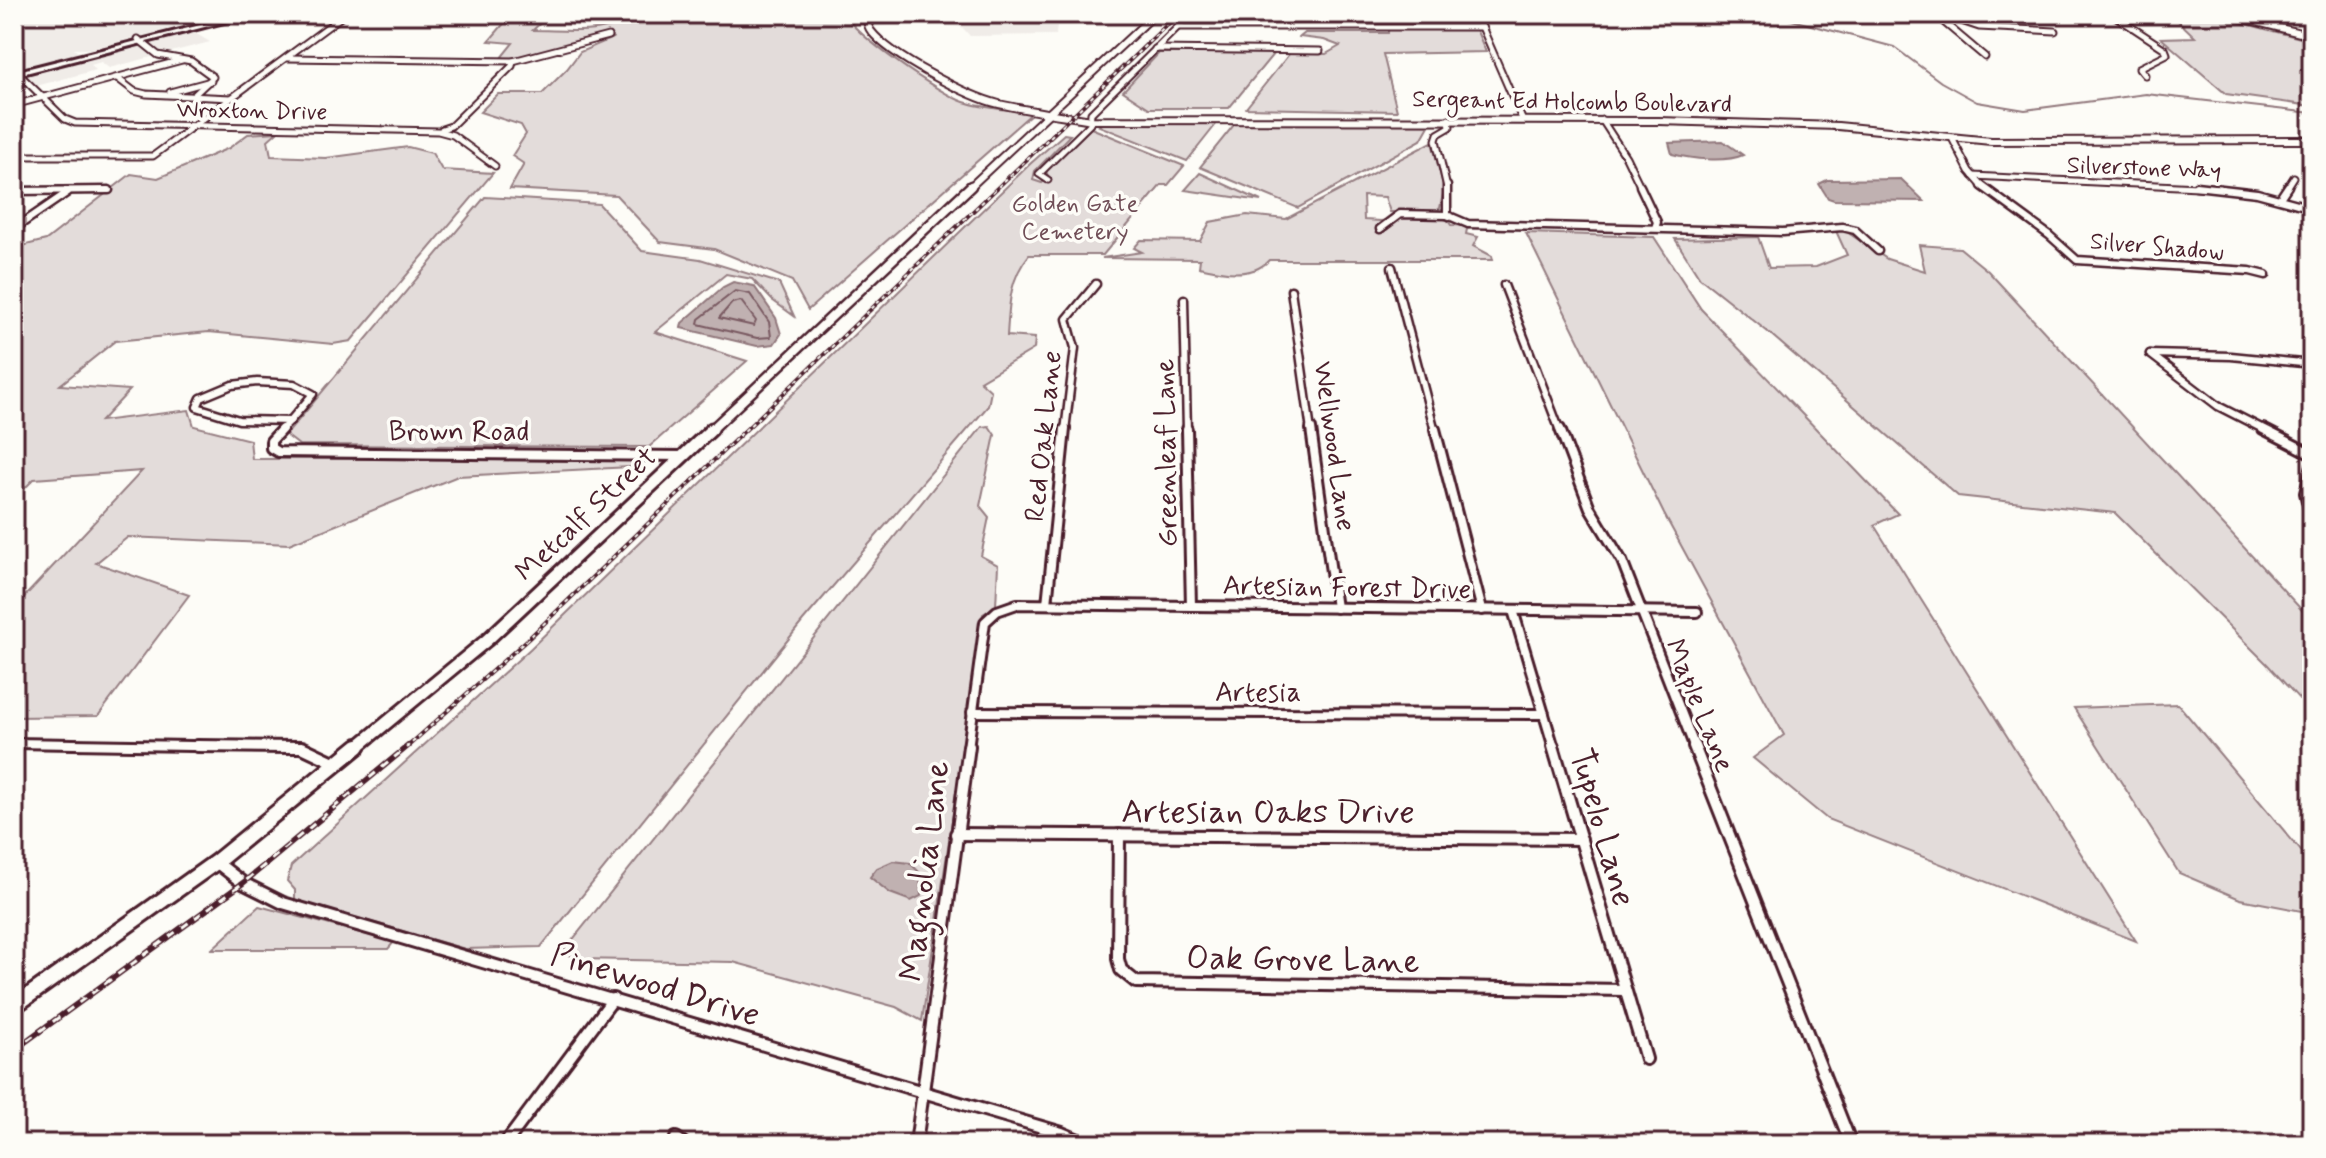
<svg xmlns="http://www.w3.org/2000/svg" width="2326" height="1158" viewBox="0 0 2326 1158" font-family="Mynerve,sans-serif">
<rect width="100%" height="100%" fill="#fdfcf7"/>
<filter id="ink" filterUnits="userSpaceOnUse"><feTurbulence type="fractalNoise" baseFrequency=".0125" numOctaves="2"/><feDisplacementMap in="SourceGraphic" scale="16" xChannelSelector="R" yChannelSelector="G"/><feConvolveMatrix kernelMatrix="1 2 1 2 8 2 1 2 1" color-interpolation-filters="sRGB"/></filter>
<g filter="url(#ink)">
<!-- built -->
<g fill="#f0ece8">
<path d="M14 14H229L90 49H74L79 53 14 69Z"/>
<path d="M870 14H1058L1056 35 970 36 962 27 933 25 929 21 872 27Z"/>
<path d="M193 32 210 42 109 68 101 62 91 65 96 70 14 92V75Z"/>
</g>
<!-- green -->
<g fill="#e3dcda" stroke="#967e82" stroke-width="2">
<path d="M512 14H550L533 30C567 30 610 37 637 14H845C854 35 940 94 964 102 985 109 1010 109 1032 113L808 310 792 281 714 249 660 242 616 195 510 189 524 164 512 156 526 134 521 125 480 112 498 94H542L567 69 580 52 613 38 605 34 516 58 500 59 513 43 489 41Z"/>
<path d="M2171 14H2207L2312 41V106L2226 94 2161 38 2195 37Z"/>
<path d="M1388 28 1476 29 1486 52 1383 54 1397 111 1246 108 1290 53 1326 54 1340 46 1324 40 1300 37 1305 33H1388Z"/>
<path d="M1159 53H1274L1229 108H1149L1123 91Z"/>
<path d="M1237 121 1430 124 1421 140 1298 208 1200 167Z"/>
<path d="M1218 122 1187 161 1099 126 1102 123Z"/>
<path d="M1091 128 1184 166 1168 185H1161L1103 255H1029C1009 280 1009 305 1007 336L1035 338 1034 349 980 381 991 391 988 406 803 621 541 947 465 949 295 900V890L287 881 291 866 531 648 1030 164 1064 134 1070 135 1035 171 1033 180 1042 183 1048 176 1046 171Z"/>
<path d="M277 132 268 140 271 156 326 158 408 147 432 153 442 170 493 173 351 341 333 344 209 332 115 341 60 385 130 390 101 421 189 410 194 426 250 440 252 459 644 458 631 467 458 476 289 544 128 537 96 563 189 595 98 716 14 717V608L142 471 34 479 14 499V248L46 240 131 174 158 178 229 148 248 134Z"/>
<path d="M1432 142 1444 189 1440 208 1435 212H1390L1385 197 1363 196 1364 220 1381 221 1411 216 1446 218 1451 225 1475 226 1467 229 1466 234 1478 237 1473 246 1492 256 1493 260H1269C1252 279 1221 272 1199 267L1200 259 1102 258 1142 252 1134 248 1141 240 1200 241 1210 222 1247 215 1286 219Z"/>
<path d="M1200 173 1261 201 1185 190Z"/>
<path d="M485 197 599 204 642 251 700 259 779 283 794 316 772 300 752 279 726 274 655 332 747 361 649 447 299 445 286 435Z"/>
<path d="M1844 230 1887 259 1925 271 1919 245 1960 248 1988 271 2312 621V713L2267 664 2115 513 1958 496 1768 332 1700 278 1675 239 1758 237 1769 268 1816 267 1847 255 1836 231Z"/>
<path d="M1526 233 1654 237 1701 309 1898 514 1874 525 2136 941 1827 819 1753 758 1784 735 1664 514Z"/>
<path d="M989 426 995 435 980 506 989 517 981 556 998 565 996 606 983 614 922 1021 896 1007 733 962 578 959 563 952 982 427Z"/>
<path d="M2178 704 2312 864V913L2240 899 2179 873 2074 708Z"/>
<path d="M259 906 394 942 388 949H212Z"/>
</g>
<!-- water -->
<g fill="#c0b1b1" stroke="#91777b" stroke-width="2">
<path d="M1723 141 1743 155C1725 163 1691 159 1672 154L1669 143Z"/>
<path d="M1901 179 1924 201 1834 200 1828 198 1819 184 1827 180Z"/>
<path d="M733 282 754 286 776 318 781 334 774 344 757 346 681 328 682 323 723 287Z"/>
<path d="M893 861 910 863 920 873 921 896 911 901 890 893 870 877 877 868Z"/>
</g>
<g fill="none" stroke-linecap="round" stroke-linejoin="round">
<!-- shore -->
<g stroke="#795961" stroke-width="2">
<path d="M735 291 750 294 769 322 771 337 757 338 698 324 699 319Z"/>
<path d="M741 301 756 321 754 326 719 318 732 303Z"/>
</g>
<!-- stream -->
<path stroke="#91777b" stroke-width="2" d="M1769 14 1894 47 1941 82 1977 102 2025 110 2146 94 2312 113"/>
<!-- street-far3 casing -->
<g stroke="#4a1f2b" stroke-width="9">
<g id="street-far3">
<path d="M1472 14 1482 27 1522 119"/>
<path d="M1934 14 1985 57"/>
<path d="M1940 14 1979 27 2055 31"/>
<path d="M2112 14 2165 49 2167 54 2139 68 2145 75"/>
<path d="M2298 14 2312 22"/>
<path d="M1179 27H1482"/>
<path d="M138 39 158 55 191 61 213 77 194 95"/>
<path d="M1155 49 1320 51"/>
<path d="M287 58 513 61 608 36"/>
<path d="M18 73 65 119 75 123 438 131 453 135 495 166"/>
<path d="M117 78 134 91 146 94 231 98"/>
<path d="M170 92 211 81"/>
<path d="M14 105 182 60"/>
<path d="M1602 120 1626 157 1641 188"/>
<path d="M442 129 451 126 512 66 513 61"/>
<path d="M1952 138 1969 171 1984 188"/>
<path d="M14 156H153L345 14"/>
<path d="M1973 176 2219 188"/>
<path d="M1048 180 1039 174 1090 124 1091 113 1191 14"/>
<path d="M1447 188 1436 140 1438 134 1450 127 1449 119"/>
<path d="M2287 188 2294 177"/>
</g>
</g>
<!-- street-far2 casing -->
<g stroke="#4a1f2b" stroke-width="11">
<g id="street-far2">
<path d="M1447 186V215"/>
<path d="M1640 186 1657 222 1655 228"/>
<path d="M1982 186 2049 235 2077 260 2250 271 2266 275"/>
<path d="M2196 186 2257 193 2312 208"/>
<path d="M14 191 109 190"/>
<path d="M2280 198 2288 186"/>
<path d="M14 229 68 192"/>
<path d="M1380 229 1400 214 1447 215 1468 224 1783 232 1842 227 1855 230 1878 251"/>
<path d="M1392 267 1435 431"/>
<path d="M1504 285 1560 431"/>
<path d="M1291 290 1311 431"/>
<path d="M1184 299 1187 431"/>
<path d="M2150 354 2218 406 2267 431"/>
<path d="M2150 354 2231 356 2312 364"/>
<path d="M257 382 294 384 313 394 290 421 239 420 197 407 201 398 232 385Z"/>
<path d="M280 431 290 421"/>
<path d="M1065 431 1075 348 1067 319 1096 284"/>
</g>
</g>
<!-- street-far1 casing -->
<g stroke="#4a1f2b" stroke-width="14">
<g id="street-far1">
<path d="M282 429 271 441V448L278 452 683 456"/>
<path d="M1187 429 1191 606"/>
<path d="M1311 429 1336 608"/>
<path d="M1435 429 1482 610"/>
<path d="M1560 429 1590 508 1622 561 1695 748"/>
<path d="M2263 429 2312 454"/>
<path d="M2312 465 2305 493 2312 521"/>
<path d="M1047 604 1065 429"/>
<path d="M1513 610 1554 748"/>
<path d="M972 712 1544 714"/>
<path d="M14 743 303 748"/>
<path d="M968 748 985 622 997 611 1017 604 1697 612"/>
</g>
</g>
<!-- street casing -->
<g stroke="#4a1f2b" stroke-width="16">
<g id="street">
<path d="M197 746 302 747 338 764"/>
<path d="M1553 746 1646 1059"/>
<path d="M1694 746 1851 1144"/>
<path d="M956 834 1581 839"/>
<path d="M1119 835 1118 959 1121 970 1136 982 1625 990"/>
<path d="M216 862 243 883 283 903 1062 1133 1088 1144"/>
<path d="M676 1138 684 1144"/>
<path d="M505 1144 613 999"/>
<path d="M916 1144 969 746"/>
</g>
</g>
<!-- secondary-far3 casing -->
<g stroke="#4a1f2b" stroke-width="10">
<g id="secondary-far3">
<path d="M866 14C867 21 867 26 871 31 890 56 969 97 999 104 1029 111 1061 115 1091 120L1659 121 1838 126 1991 141 2312 140"/>
<path d="M2226 14 2312 36"/>
<path d="M969 188 1155 14"/>
</g>
</g>
<!-- secondary-far2 casing -->
<g stroke="#4a1f2b" stroke-width="13">
<path id="secondary-far2" d="M710 431 971 186"/>
</g>
<!-- secondary-far1 casing -->
<g stroke="#4a1f2b" stroke-width="17">
<path id="secondary-far1" d="M356 748 487 640 712 429"/>
</g>
<!-- secondary casing -->
<g stroke="#4a1f2b" stroke-width="20">
<path id="secondary" d="M14 1006 216 862 358 746"/>
</g>
<!-- primary casing -->
<g stroke="#4a1f2b" stroke-width="6">
<path id="primary" d="M244 14H255L14 76V72Z"/>
</g>
<!-- street-far3 -->
<use href="#street-far3" stroke="#fdfcf7" stroke-width="5"/>
<!-- street-far2 -->
<use href="#street-far2" stroke="#fdfcf7" stroke-width="6"/>
<!-- street-far1 -->
<use href="#street-far1" stroke="#fdfcf7" stroke-width="8"/>
<!-- street -->
<use href="#street" stroke="#fdfcf7" stroke-width="10"/>
<!-- secondary-far3 -->
<use href="#secondary-far3" stroke="#fdfcf7" stroke-width="6"/>
<!-- secondary-far2 -->
<use href="#secondary-far2" stroke="#fdfcf7" stroke-width="8"/>
<!-- secondary-far1 -->
<use href="#secondary-far1" stroke="#fdfcf7" stroke-width="11"/>
<!-- secondary -->
<use href="#secondary" stroke="#fdfcf7" stroke-width="14"/>
<!-- primary -->
<use href="#primary" fill="#fdfcf7" fill-rule="evenodd"/>
<!-- rail-far1 casing -->
<g stroke="#4a1f2b" stroke-width="4">
<path id="rail-far1" d="M406 748 528 639 1178 14"/>
</g>
<!-- rail casing -->
<g stroke="#4a1f2b" stroke-width="6">
<path id="rail" d="M14 1050 243 883 408 746"/>
</g>
<!-- rail-far1 -->
<use href="#rail-far1" stroke="#fdfcf7" stroke-width="2" stroke-dasharray="4" stroke-linecap="butt"/>
<!-- rail -->
<use href="#rail" stroke="#fdfcf7" stroke-width="3" stroke-dasharray="8" stroke-linecap="butt"/>
</g>
</g>
<g text-anchor="middle" stroke-width="7" stroke-linejoin="round" paint-order="stroke">
<!-- far-street labels -->
<g font-size="24" fill="#4a1f2b" stroke="#fdfcf7">
<text transform="translate(1572 101) rotate(1)" y="8">Sergeant Ed Holcomb Boulevard</text>
<text transform="translate(252 110) rotate(1)" y="8">Wroxton Drive</text>
<text transform="translate(2144 167) rotate(2)" y="8">Silverstone Way</text>
<text transform="translate(2157 246) rotate(5)" y="8">Silver Shadow</text>
</g>
<!-- far-park labels -->
<g font-size="24" fill="#704e57" stroke="#fdfcf7">
<text x="1075" y="211">Golden Gate<tspan x="1075" dy="28">Cemetery</tspan></text>
</g>
<!-- street labels -->
<g font-size="28" fill="#4a1f2b" stroke="#fdfcf7">
<text x="459" y="440">Brown Road</text>
<text transform="translate(1042 436) rotate(-84)" y="10">Red Oak Lane</text>
<text transform="translate(1336 446) rotate(82)" y="10">Wellwood Lane</text>
<text transform="translate(1165 453) rotate(-91)" y="10">Greenleaf Lane</text>
<text transform="translate(585 513) rotate(-43)" y="10">Metcalf Street</text>
<text transform="translate(1347 586) rotate(1)" y="10">Artesian Forest Drive</text>
<text x="1258" y="701">Artesia</text>
<text transform="translate(1701 705) rotate(68)" y="10">Maple Lane</text>
</g>
<!-- near-street labels -->
<g font-size="34" fill="#4a1f2b" stroke="#fdfcf7">
<text x="1268" y="822">Artesian Oaks Drive</text>
<text transform="translate(1604 827) rotate(74)" y="12">Tupelo Lane</text>
<text transform="translate(923 871) rotate(-83)" y="12">Magnolia Lane</text>
<text transform="translate(1303 958) rotate(1)" y="12">Oak Grove Lane</text>
<text transform="translate(656 983) rotate(17)" y="12">Pinewood Drive</text>
</g>
</g>
<!-- margin -->
<rect width="2326" height="1158" fill="none" stroke="#fdfcf7" stroke-width="48"/>
<rect x="24" y="24" width="2278" height="1110" fill="none" stroke="#4a1f2b" stroke-width="3" filter="url(#ink)"/>
</svg>
